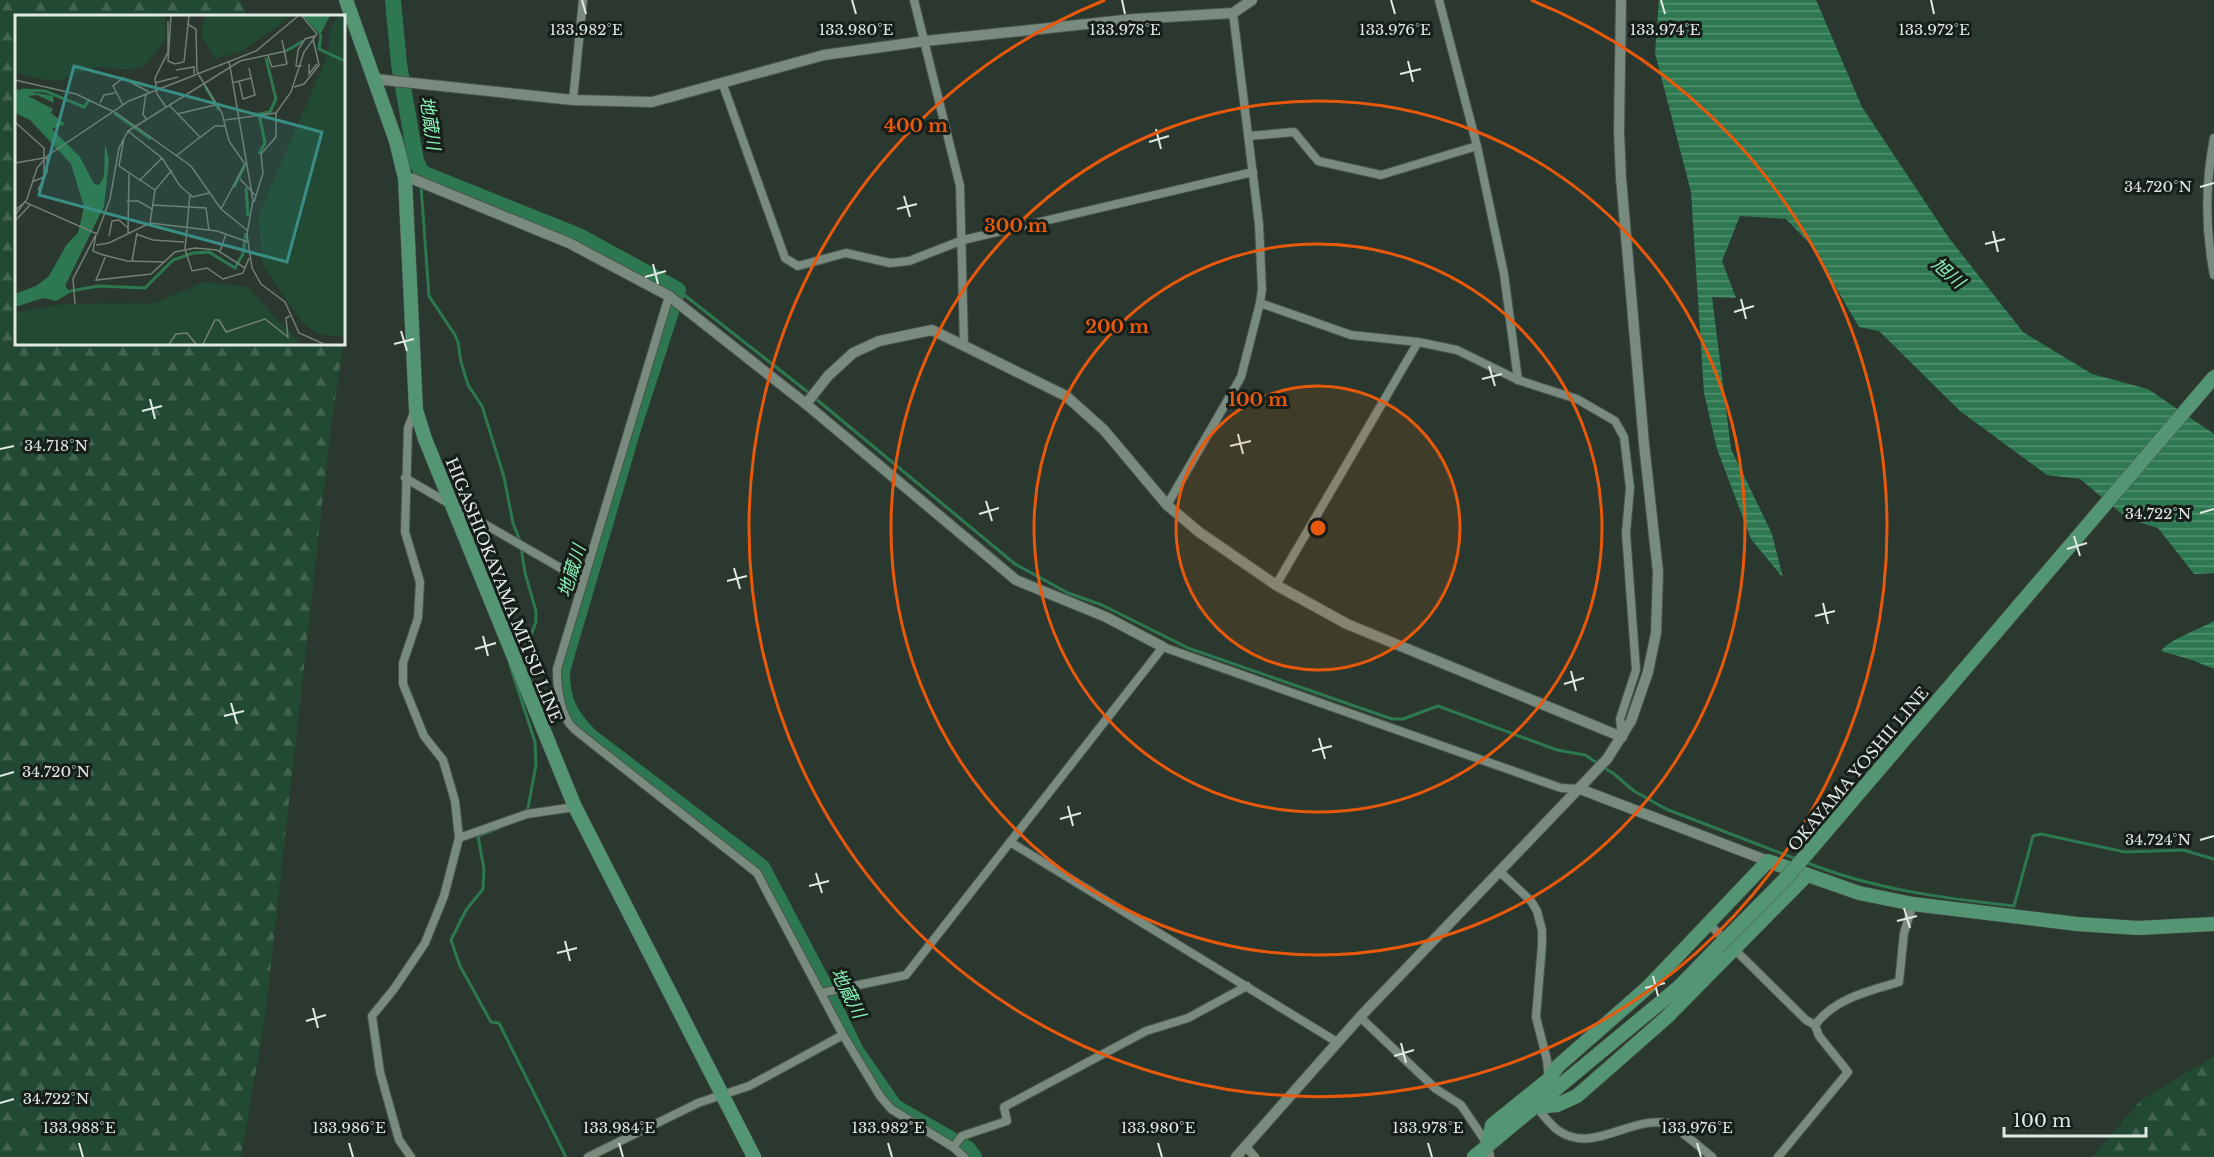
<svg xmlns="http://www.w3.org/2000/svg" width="2214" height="1157" viewBox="0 0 2214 1157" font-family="'Libre Baskerville','Noto Sans JP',serif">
<defs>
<pattern id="forest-firs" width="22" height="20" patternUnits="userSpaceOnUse" patternTransform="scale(1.5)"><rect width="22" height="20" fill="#214933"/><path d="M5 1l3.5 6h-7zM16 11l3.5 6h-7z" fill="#416350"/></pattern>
<pattern id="water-rules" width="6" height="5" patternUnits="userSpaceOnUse" patternTransform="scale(1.5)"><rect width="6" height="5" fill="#2d7851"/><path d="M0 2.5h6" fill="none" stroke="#559272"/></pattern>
</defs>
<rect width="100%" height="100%" fill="#2a382f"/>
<!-- forest -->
<g fill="url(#forest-firs)">
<path d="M0 0H240L248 16H16V344H343L329 442 265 1018 241 1157H0Z"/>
<path d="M2214 1056V1157H2092L2141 1100Z"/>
</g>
<!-- water -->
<g fill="url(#water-rules)">
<path d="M1659 0H1816L1862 107 1949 238 2023 332 2092 374 2148 389 2214 434V573L2194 574 2158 528 2128 519 2080 479 2047 475 1960 411 1879 331 1859 327 1811 245 1786 219 1740 216 1722 261 1736 298 1712 297 1731 449 1772 534 1783 578 1751 539 1717 449 1704 393 1691 192 1655 53Z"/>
<path d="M2214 621V669L2192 660 2161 651C2168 640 2200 629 2214 621Z"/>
</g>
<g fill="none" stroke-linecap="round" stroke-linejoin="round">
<!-- stream -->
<g stroke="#2d7851" stroke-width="3">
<path d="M421 186 429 296 455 335 458 342 461 362 468 385 482 406 504 477 513 523 520 541 525 573 536 611V622L528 643 519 651"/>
<path d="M678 290 804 389 1015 564 1068 593 1102 605 1188 648 1392 719H1403L1438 706 1557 750 1585 755 1614 774 1634 791 1666 809 1796 859"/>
<path d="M510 665 535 742 536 765 527 813"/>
<path d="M499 828 478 836 484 869 483 889 466 910 451 940 460 966 491 1022 499 1023 566 1157"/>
<path d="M1805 862C1872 889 1942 898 2014 906L2033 836 2041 834 2125 852 2183 850 2214 859"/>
</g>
<!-- river -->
<path stroke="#2d7851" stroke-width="16" d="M393 0 399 64 416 161 422 173 579 236 678 290 633 429 562 671C562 700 569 715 590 736L762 867 824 985 856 1051 895 1107 968 1149 974 1157"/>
<!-- minor casing -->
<g stroke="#48544c" stroke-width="10">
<g id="minor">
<path d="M914 0 960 186 964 345"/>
<path d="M1439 0 1477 146 1504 274 1518 380"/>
<path d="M722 82 785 258 798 266 846 253 890 263 909 261 963 240 1253 172"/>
<path d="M573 100 583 0"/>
<path d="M1249 136 1294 132 1318 161 1381 175 1477 146"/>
<path d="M2214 138C2205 184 2205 229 2214 275"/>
<path d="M669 296 557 669C557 687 559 707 569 723 572 728 579 733 584 737L757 873 843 1035 880 1096 891 1109 953 1147 964 1157"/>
<path d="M1260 303 1351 335 1418 342 1457 350 1518 380 1577 399 1615 421 1624 437 1630 488 1626 533 1636 670 1620 719 1622 736"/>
<path d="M405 478 583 581"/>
<path d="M1167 505 1241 377 1260 303 1262 289 1259 224 1233 13"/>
<path d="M1276 585 1418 342"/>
<path d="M459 838 527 814 575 807"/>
<path d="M1010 842 1337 1042"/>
<path d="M1499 871 1531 901 1537 911 1542 930V945L1536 1017 1547 1060 1549 1080"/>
<path d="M1709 924 1806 1020 1815 1025 1819 1036 1848 1072 1778 1157"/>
<path d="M821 993 906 975 1163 647 1561 788 1580 789"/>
<path d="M1360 1017 1436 1089 1461 1105 1488 1145 1490 1157"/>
<path d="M1815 1025C1835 998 1869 991 1899 982L1904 933 1913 904"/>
<path d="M1536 1107C1543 1114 1550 1125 1559 1131 1593 1154 1631 1116 1667 1123 1675 1125 1703 1150 1712 1157"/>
<path d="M1245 1146 1255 1157"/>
<path d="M953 1147 962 1136 1007 1121 1004 1107 1146 1031 1188 1018 1247 986"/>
<path d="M411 1157 399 1140 380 1072 372 1016 394 989 425 943 444 896 459 838 455 801 443 760 424 736 403 684V663L418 618 420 582 405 532 408 428 415 410"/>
<path d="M588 1157 698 1103 749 1086 843 1035"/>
</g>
</g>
<!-- tertiary casing -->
<g stroke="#48544c" stroke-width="12">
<g id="tertiary">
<path d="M375 79 573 100 652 102 824 55 925 41 1134 19 1233 13 1252 0"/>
<path d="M405 178 413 179 569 243 669 296 806 404 1016 580 1106 617 1163 647"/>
<path d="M806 404 828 376 853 353 879 341 932 330 1066 396 1104 430 1167 505 1199 532 1276 585 1347 624 1622 737"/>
<path d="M1580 789 1768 861"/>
<path d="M1236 1157 1360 1017 1607 759 1631 721 1648 672 1656 633 1658 572 1644 444 1621 178 1619 132 1621 0"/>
</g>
</g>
<!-- primary casing -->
<g stroke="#48544c" stroke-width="15">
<g id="primary">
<path d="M346 0 396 141 405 178 416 410 425 439 575 807 754 1157"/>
<path d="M1536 1107 1557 1105 1577 1096 1667 1017 1807 875"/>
<path d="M1488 1145 1492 1125 1549 1079 1558 1066 1648 987 1768 861 1859 893 1913 904 2077 924 2138 928 2214 924"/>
<path d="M1474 1157 1679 987 1718 947"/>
</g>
</g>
<!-- minor -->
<use href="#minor" stroke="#798a7f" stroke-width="8"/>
<!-- tertiary -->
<use href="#tertiary" stroke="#798a7f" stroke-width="10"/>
<!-- primary -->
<use href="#primary" stroke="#549573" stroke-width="14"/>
<!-- primary-bridge casing -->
<g stroke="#48544c" stroke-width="15" stroke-linecap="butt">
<path id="primary-bridge" d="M1718 947 1788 876 2214 377"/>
</g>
<!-- primary-bridge -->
<use href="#primary-bridge" stroke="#549573" stroke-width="14"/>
</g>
<!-- ticks -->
<path fill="none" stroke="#e0e9e3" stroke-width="2" d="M582 0 586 14M852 0 856 14M1122 0 1125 14M1391 0 1395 14M1661 0 1665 14M1931 0 1934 14M1408 61 1413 82M1400 74 1421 69M1156 129 1161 149M1149 142 1169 136M2200 187 2214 183M904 196 910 217M897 209 917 204M1993 231 1998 252M1985 244 2005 239M653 264 658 284M645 277 666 271M1741 299 1746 319M1734 312 1754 306M401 331 407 351M394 344 414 339M1489 366 1495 386M1482 379 1502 374M150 399 155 419M142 411 162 406M1238 434 1243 454M1230 446 1251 441M0 449 14 446M986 501 992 521M2200 513 2214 509M979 514 999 508M2074 536 2080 556M2067 549 2087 543M734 568 740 589M727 581 747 576M1823 603 1828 624M1815 616 1835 611M483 636 488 656M475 649 496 643M1571 671 1576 691M1564 684 1584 678M231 703 237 724M224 716 244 711M1319 738 1325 759M1312 751 1332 746M0 776 14 772M1068 806 1073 826M1060 819 1081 813M2200 840 2214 836M816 873 822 893M809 886 829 881M1904 908 1910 928M1897 921 1917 916M565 941 570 961M557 953 577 948M1653 976 1658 996M1645 988 1665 983M313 1008 318 1028M306 1021 326 1015M1401 1043 1406 1063M1394 1056 1414 1050M0 1103 14 1099M79 1143 83 1157M349 1143 353 1157M619 1143 623 1157M888 1143 892 1157M1158 1143 1162 1157M1428 1143 1432 1157M1697 1143 1701 1157"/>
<!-- distance rings -->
<circle cx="1318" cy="528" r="142" fill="#e8590c" fill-opacity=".12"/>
<g fill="none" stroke="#e8590c" stroke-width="3">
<circle cx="1318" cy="528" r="142"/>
<circle cx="1318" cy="528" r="284"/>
<circle cx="1318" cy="528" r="427"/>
<path d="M1531 0A569 569 0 1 1 1105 0"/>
</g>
<g text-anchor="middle" stroke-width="6" stroke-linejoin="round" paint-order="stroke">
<!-- street labels -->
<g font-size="16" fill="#e0e9e3" stroke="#171e1a">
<text transform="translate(504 590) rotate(68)" y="6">HIGASHIOKAYAMA MITSU LINE</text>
<text transform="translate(1858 769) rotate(-50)" y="6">OKAYAMA YOSHII LINE</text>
</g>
<!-- water labels -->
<g font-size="18" font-style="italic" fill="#89f0b5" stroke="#171e1a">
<text transform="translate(430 123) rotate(82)" y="6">地蔵川</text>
<text transform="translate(1948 273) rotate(41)" y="6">旭川</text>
<text transform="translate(572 571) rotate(-73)" y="6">地蔵川</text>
<text transform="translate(848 993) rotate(63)" y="6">地蔵川</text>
</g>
</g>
<!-- overview -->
<g transform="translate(15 15)">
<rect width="330" height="330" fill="#2a382f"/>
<path d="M0 1H150V26L129 51 114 55 82 52 42 66 32 65 0 58ZM190 1H277L227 36 200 44 186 20ZM323 1H330V322L304 319 287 307 248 250 243 201 313 39 315 14ZM189 267 232 272 286 329H0V298L3 297 49 289 139 288Z" fill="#214933"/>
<path d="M288 1H315L305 20ZM0 74 38 81 39 88 22 80 13 81 38 94 36 98 50 109 37 114 65 142 79 169 84 170 89 162 90 129 94 145 89 191 50 271 56 277 41 286 28 283 0 292V279L21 271 34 261 52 229 63 218 69 192 56 149 15 105 0 98Z" fill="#2d7851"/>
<path fill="none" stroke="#2d7851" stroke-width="3" d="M306 19 304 34 330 46M271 36 288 26M190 71 204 95M6 75 30 76 69 92 74 85M99 98 136 124M244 139 250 128 244 99 255 97 261 84 251 43M219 172 230 150M231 173 233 201M55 276 84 271 130 273 158 245 178 238 194 237 220 253 228 239 231 218"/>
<path fill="none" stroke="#737f77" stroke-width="1.5" d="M156 1 153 46 160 49 169 47 174 1M172 9 181 14 182 57 207 98 214 126 230 149 206 194M253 41 257 52 272 49 267 25M214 46 238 185 232 219 237 253 246 269 270 287 284 318 309 329M294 49V59L302 49M287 51H281L283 35 290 24 300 21M161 55 179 52V59M0 65 61 79 99 97M224 66 228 84 240 80 234 53M140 68 163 62M217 68 236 63M279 72 289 69 304 50 298 24M131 78 128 99 131 104M85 88 89 80 100 78M108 90 98 71 108 63 134 77M154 90 185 122M151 92 142 79 140 63 153 37V6M100 97 176 151 206 194 232 215M162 99 200 90M210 105 261 98M0 107 29 133V162L17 167M113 116 147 143 165 171 178 182 194 178M109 123 104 151 140 175M162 140 200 111H210M0 148 29 143M225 164 241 181M124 166 147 143M23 175 32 157V142M112 186H123L137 194M239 187 248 158 246 139 261 122V98L276 77 289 37 302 19 287 1M137 190 191 193 194 216M0 195 10 187 82 219 95 184 104 133 113 116 225 46 271 36M0 200 12 184 22 153 32 141 114 86 241 36 283 1M0 206 15 190M135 208 140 175 157 155M81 219 78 236 85 239 112 246 150 247M113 219 114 159M121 219 138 225 169 227M94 221 97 206 104 205 113 213M81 230 94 228 135 208 202 216 233 227M170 234 177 256 192 253 208 264 228 258 234 243M170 234 175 179M205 236 211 219M91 240 81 265 136 259 160 237 180 233 202 235 230 253M117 246 122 218M60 289 58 264 80 221M154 329 161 319 172 318 181 329M188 329 200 305H204L211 317 250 304 273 322 271 303 275 301"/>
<path fill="#398d85" fill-opacity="0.15" stroke="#398d85" stroke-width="3" d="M59 51 307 117 272 247 24 180Z"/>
<rect width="330" height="330" fill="none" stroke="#e0e9e3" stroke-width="3"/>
</g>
<g font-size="15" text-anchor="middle" fill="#e0e9e3" stroke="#171e1a" stroke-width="6" stroke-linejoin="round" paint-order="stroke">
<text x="586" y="35">133.982°E</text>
<text x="856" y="35">133.980°E</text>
<text x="1125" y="35">133.978°E</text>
<text x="1395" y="35">133.976°E</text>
<text x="1665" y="35">133.974°E</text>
<text x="1934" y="35">133.972°E</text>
<text x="2158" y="192">34.720°N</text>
<text x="56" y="451">34.718°N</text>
<text x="2158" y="519">34.722°N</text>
<text x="56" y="777">34.720°N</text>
<text x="2158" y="845">34.724°N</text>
<text x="56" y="1104">34.722°N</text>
<text x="79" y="1133">133.988°E</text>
<text x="349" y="1133">133.986°E</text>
<text x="619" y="1133">133.984°E</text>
<text x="888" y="1133">133.982°E</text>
<text x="1158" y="1133">133.980°E</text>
<text x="1428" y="1133">133.978°E</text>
<text x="1697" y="1133">133.976°E</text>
</g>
<circle cx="1318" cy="528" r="9" fill="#e8590c" stroke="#171e1a" stroke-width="3"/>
<g font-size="18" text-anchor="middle" font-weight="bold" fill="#e8590c" stroke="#171e1a" stroke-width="6" stroke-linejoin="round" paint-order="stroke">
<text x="916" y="132">400 m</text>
<text x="1016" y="232">300 m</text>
<text x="1117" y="333">200 m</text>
<text x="1258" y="406">100 m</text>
</g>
<!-- scale -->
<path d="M2004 1127v9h142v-9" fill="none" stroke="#e0e9e3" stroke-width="3"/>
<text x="2013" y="1127" font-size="18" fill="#e0e9e3" stroke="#171e1a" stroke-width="4.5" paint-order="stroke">100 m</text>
</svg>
